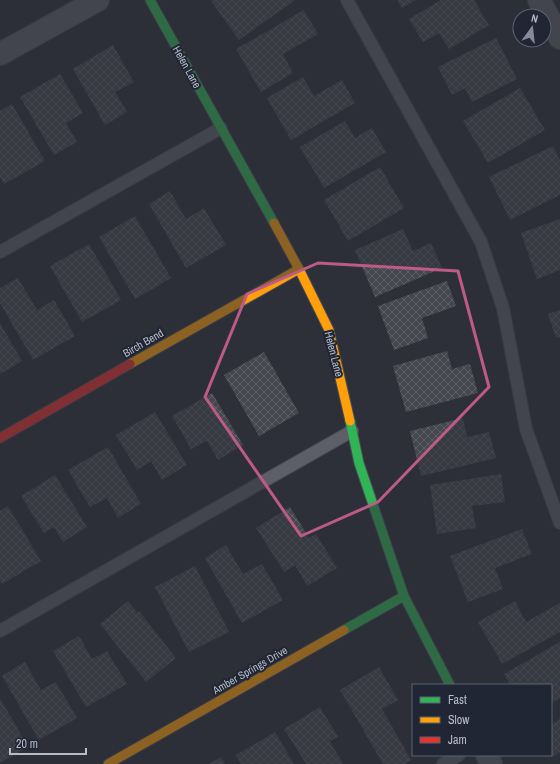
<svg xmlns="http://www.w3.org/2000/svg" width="560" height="764" viewBox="0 0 560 764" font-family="'Archivo Narrow',sans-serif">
<defs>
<pattern id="building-cross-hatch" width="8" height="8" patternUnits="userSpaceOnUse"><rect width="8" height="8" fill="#44474e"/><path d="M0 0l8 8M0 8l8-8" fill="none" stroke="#5d6066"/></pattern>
</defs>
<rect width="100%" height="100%" fill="#2d3039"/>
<!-- building -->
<g fill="url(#building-cross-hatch)">
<path d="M212 0H293L294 1 239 40 211 1Z"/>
<path d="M397 0H416L402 8Z"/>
<path d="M441 0H474L489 25 449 49 439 33 423 42 409 19Z"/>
<path d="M304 10 318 34 283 54 293 73 261 92 236 49Z"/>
<path d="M496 38 517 79 472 102 465 88 452 95 438 67Z"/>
<path d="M113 45 134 82 115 92 127 112 105 125 73 69Z"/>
<path d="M60 74 83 113 66 123 77 142 54 155 20 97Z"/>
<path d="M303 77 314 96 342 80 355 103 291 140 267 98Z"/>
<path d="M520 88 545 130 488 163 463 121Z"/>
<path d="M12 104 45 161 4 184 0 177V111Z"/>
<path d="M345 121 355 138 372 128 386 152 324 188 300 147Z"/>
<path d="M553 146 560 160V195L510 220 489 177Z"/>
<path d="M380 167 404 208 348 241 324 200Z"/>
<path d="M170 191 186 219 204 208 226 245 186 268 149 204Z"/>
<path d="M135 216 171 278 135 299 99 237Z"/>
<path d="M560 219V270L537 279 521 233Z"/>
<path d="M403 229 413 251 431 243 442 268 375 297 355 250Z"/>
<path d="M89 244 121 300 82 322 50 266Z"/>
<path d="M18 278 37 310 54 300 75 336 33 360 0 303V288Z"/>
<path d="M447 281 456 306 422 318 428 338 394 350 378 306Z"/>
<path d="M560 310V337L556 338 548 314Z"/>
<path d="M0 323 22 361 0 374Z"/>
<path d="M447 351 452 369 470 364 478 393 406 412 393 366Z"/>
<path d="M264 352 299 413 259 436 224 375Z"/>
<path d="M212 393 243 445 218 460 207 441 191 449 172 416Z"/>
<path d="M155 412 187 465 162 480 151 461 137 470 116 435Z"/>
<path d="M463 418 467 437 489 432 496 458 421 476 410 431Z"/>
<path d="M108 447 141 504 118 518 107 498 90 507 68 470Z"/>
<path d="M501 474 505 502 472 506 476 528 437 534 430 485Z"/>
<path d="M55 475 87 527 63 542 54 527 44 533 21 496Z"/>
<path d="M8 506 41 561 2 584 0 581V511Z"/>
<path d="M290 507 309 538 316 534 337 568 307 586 295 565 284 572 256 528Z"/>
<path d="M522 529 532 554 495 568 503 589 468 602 450 556Z"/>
<path d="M226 545 243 574 262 564 283 600 242 623 205 558Z"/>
<path d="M195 566 229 632 189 652 155 587Z"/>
<path d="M128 601 138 613 139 611 176 658 146 682 100 624Z"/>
<path d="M515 601 526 622 560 603V632L502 664 478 622Z"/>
<path d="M79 636 92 659 107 651 127 684 86 707 53 651Z"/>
<path d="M560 642V698L551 703V685H510L504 674Z"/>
<path d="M25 662 41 690 56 682 77 718 39 740 2 676Z"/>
<path d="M379 667 398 700 382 709 411 760 404 764H383L340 690Z"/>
<path d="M0 698 28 747 0 763Z"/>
<path d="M320 707 338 737 330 741 343 764H306L284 729Z"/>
<path d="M560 719V752L552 757 551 725Z"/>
<path d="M275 732 294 764H241L236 755Z"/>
<path d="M221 757 225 764H209Z"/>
</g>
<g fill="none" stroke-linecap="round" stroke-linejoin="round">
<!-- lane casing -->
<g stroke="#494b52" stroke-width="14">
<g id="lane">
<path d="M347 0 481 242 503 308 526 429 560 523"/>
<path d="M0 252 221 128"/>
<path d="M0 631 352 431"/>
<path d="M443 764 459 755"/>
</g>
</g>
<!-- street casing -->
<g stroke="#494b52" stroke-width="24">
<g id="street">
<path d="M539 0 560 38"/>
<path d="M0 54 98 0"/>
<path d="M487 755 491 764"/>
</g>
</g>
<!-- fast casing -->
<g stroke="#4b4d56" stroke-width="11">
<g id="fast">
<path d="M150 0 274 223"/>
<path d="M350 421 359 463 404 596 450 685"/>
<path d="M344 630 404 596"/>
</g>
</g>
<!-- slow casing -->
<g stroke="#4b4d56" stroke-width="11">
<g id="slow">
<path d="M274 223 299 269 329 330 350 421"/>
<path d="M130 364 299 269"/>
<path d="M108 764 344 630"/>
</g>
</g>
<!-- jam casing -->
<g stroke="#4b4d56" stroke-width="11">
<path id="jam" d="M0 438 130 364"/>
</g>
<!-- lane -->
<use href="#lane" stroke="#5c5f67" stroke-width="12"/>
<!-- street -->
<use href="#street" stroke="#5c5f67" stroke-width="22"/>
<!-- fast -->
<use href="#fast" stroke="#30b455" stroke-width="9"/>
<!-- slow -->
<use href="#slow" stroke="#ff9f0a" stroke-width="9"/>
<!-- jam -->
<use href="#jam" stroke="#e5322d" stroke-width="9"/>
</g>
<!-- marked area -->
<path d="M0 0H560V764H0ZM318 263 458 271 489 387 378 502 301 536 205 397 247 294Z" fill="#2d3039" fill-opacity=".55" fill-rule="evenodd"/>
<path fill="none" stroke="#be5a87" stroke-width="3" stroke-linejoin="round" d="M318 263 458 271 489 387 378 502 301 536 205 397 247 294Z"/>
<g text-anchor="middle" stroke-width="4" stroke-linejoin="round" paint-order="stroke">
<!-- street labels -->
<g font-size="11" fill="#b8bcc9" stroke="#202634">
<text transform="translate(187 67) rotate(61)" y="4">Helen Lane</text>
<text transform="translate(143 343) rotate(-30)" y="4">Birch Bend</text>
<text transform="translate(334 354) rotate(76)" y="4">Helen Lane</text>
<text transform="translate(250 670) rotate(-30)" y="4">Amber Springs Drive</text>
</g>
</g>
<!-- legend -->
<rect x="412" y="684" width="140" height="72" fill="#202634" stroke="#5d6270"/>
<rect x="420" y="697" width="20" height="6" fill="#30b455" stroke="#5d6270"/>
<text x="448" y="704" font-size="12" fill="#b8bcc9">Fast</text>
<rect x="420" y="717" width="20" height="6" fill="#ff9f0a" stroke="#5d6270"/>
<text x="448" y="724" font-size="12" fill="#b8bcc9">Slow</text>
<rect x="420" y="737" width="20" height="6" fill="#e5322d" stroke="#5d6270"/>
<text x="448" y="744" font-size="12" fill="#b8bcc9">Jam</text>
<!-- north arrow -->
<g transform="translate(532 28) rotate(15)"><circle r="19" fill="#202634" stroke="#5d6270"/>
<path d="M0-3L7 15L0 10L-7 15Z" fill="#878b97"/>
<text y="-6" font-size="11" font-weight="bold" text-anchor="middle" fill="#b8bcc9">N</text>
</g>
<!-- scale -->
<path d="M10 748v6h76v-6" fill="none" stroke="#b8bcc9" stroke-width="2"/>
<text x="16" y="748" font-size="12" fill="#b8bcc9" stroke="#202634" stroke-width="3" paint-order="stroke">20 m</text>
</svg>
